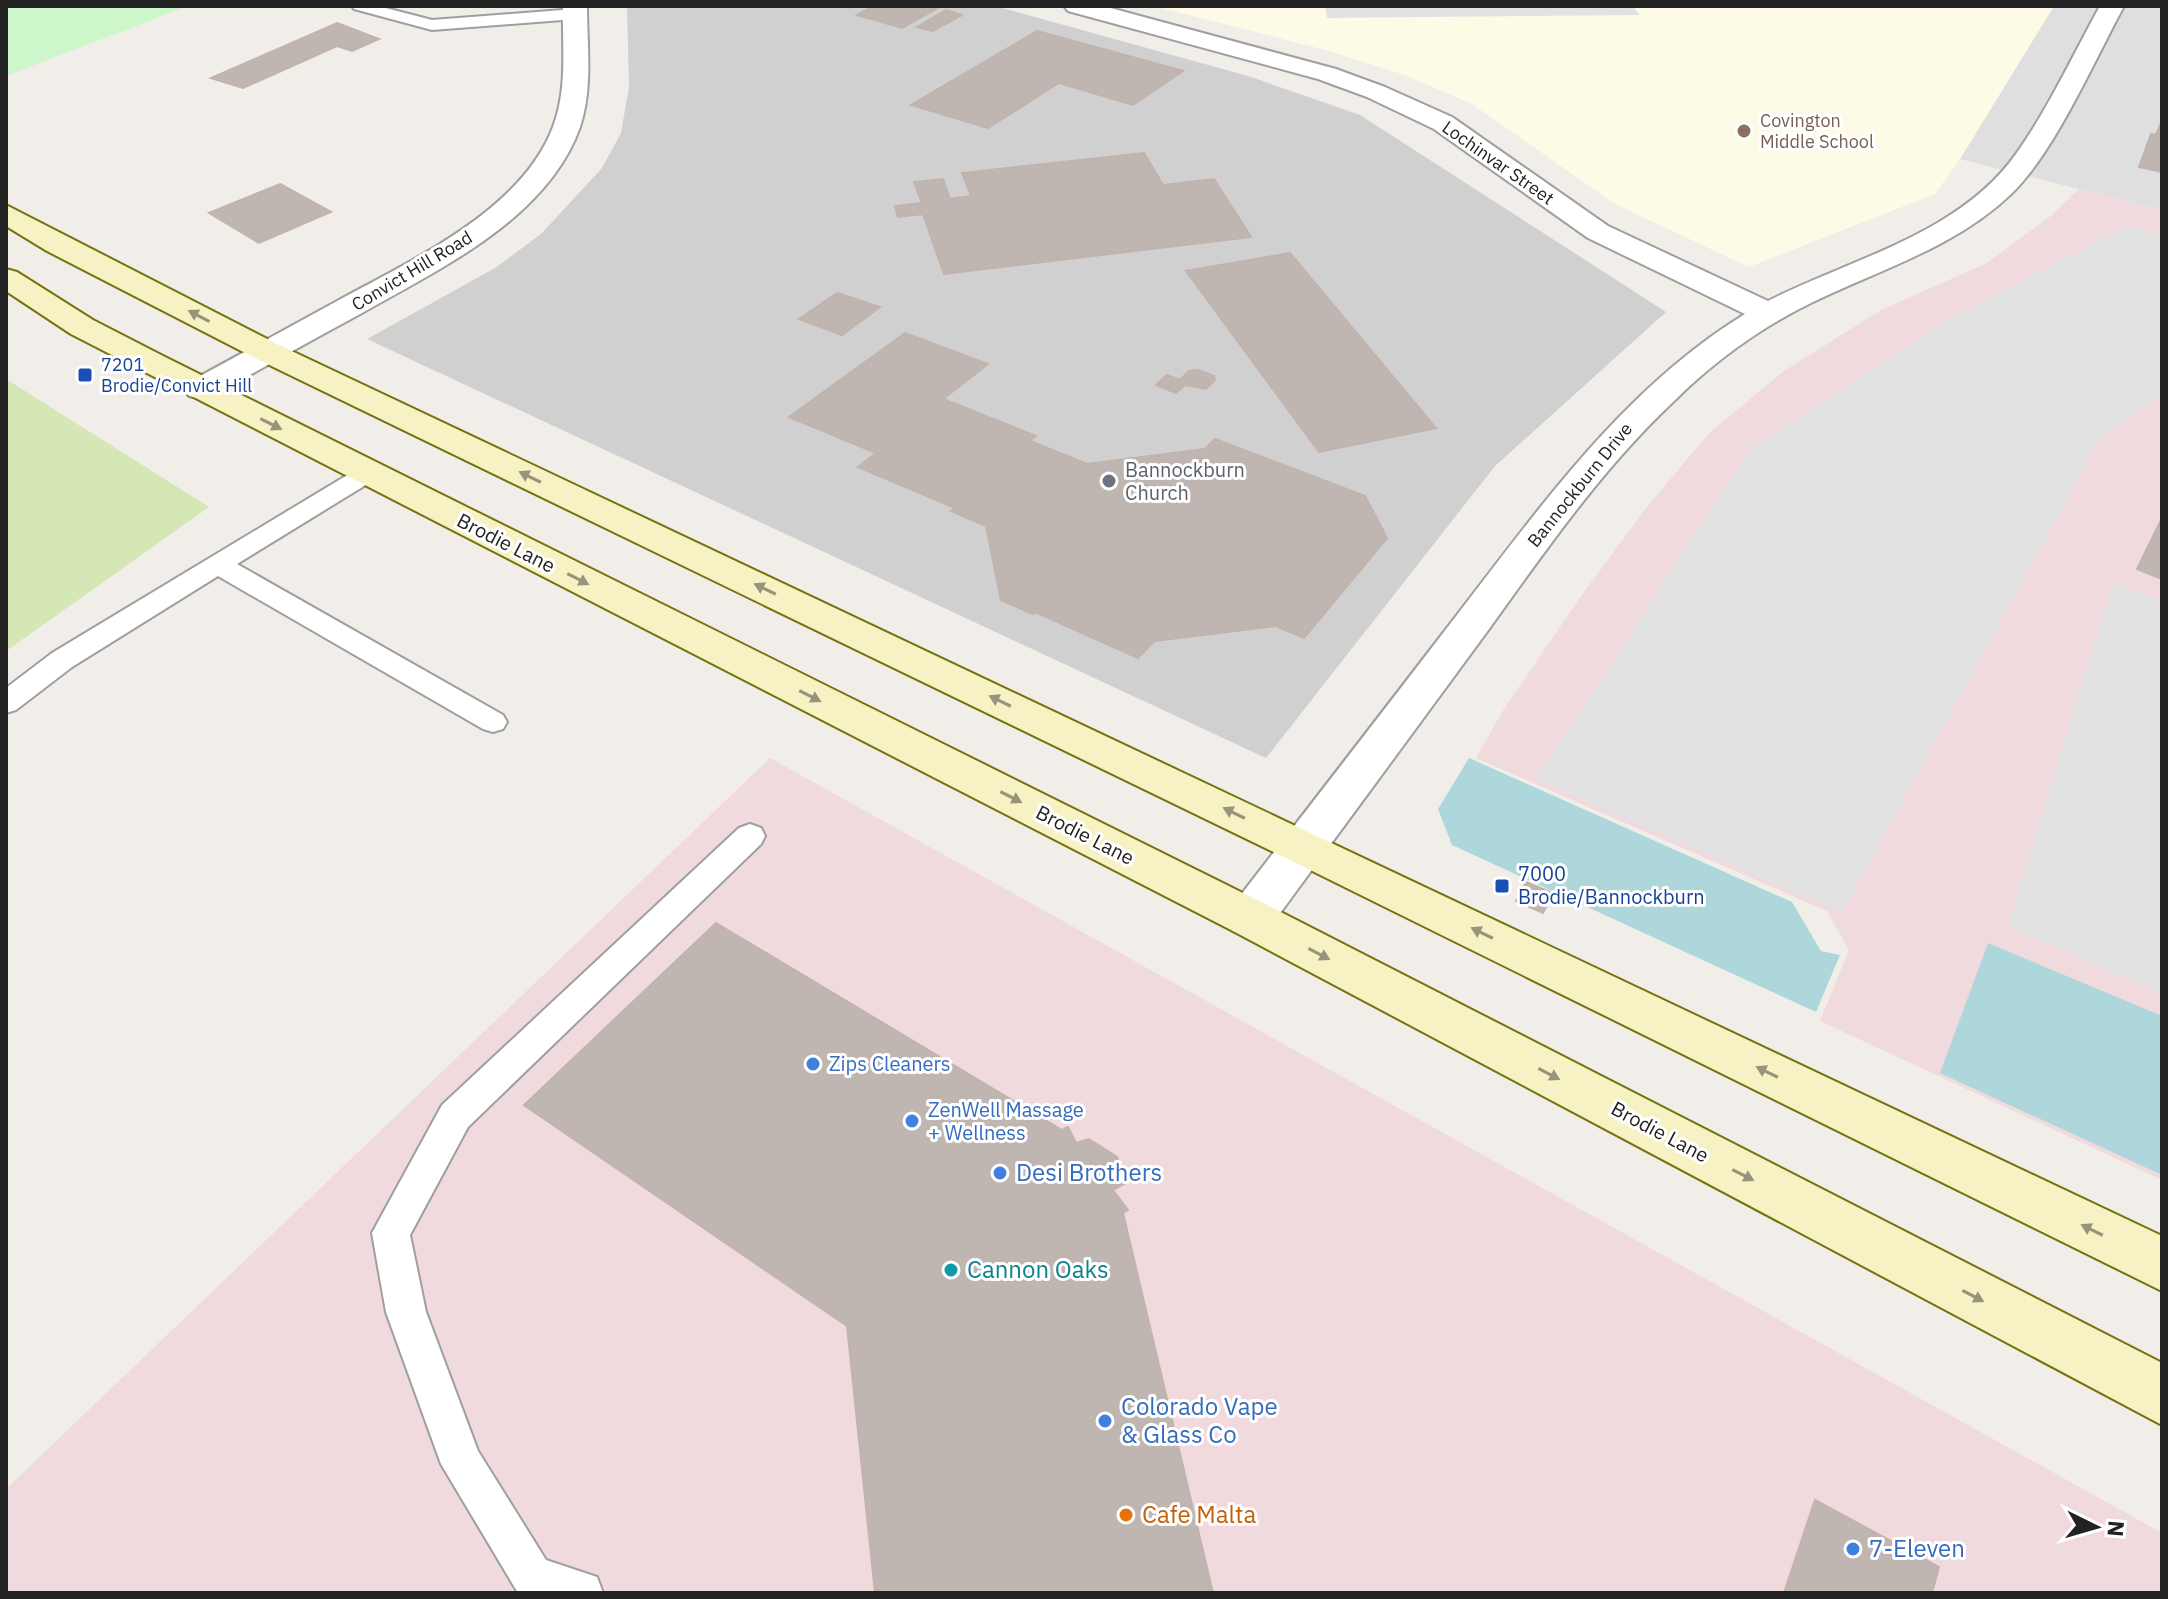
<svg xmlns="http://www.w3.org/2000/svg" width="2168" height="1599" viewBox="0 0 2168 1599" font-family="'IBM Plex Sans',sans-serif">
<rect width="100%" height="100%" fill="#f1eee9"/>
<!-- residential -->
<path fill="#e0dfdf" d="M2054 6H2162V210L1960 159Z"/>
<!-- commercial -->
<g fill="#f0dadd">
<path d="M2079 189 2162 210V1180L1820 1021 1849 950 1827 911 1476 758 1502 712 1581 596 1647 507 1709 433 1784 371 1881 310 1987 263 2052 215Z"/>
<path d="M770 758 2162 1533V1593H6V1489Z"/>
</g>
<!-- education -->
<path fill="#fdfae6" d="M1154 6H2054L1960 159 1935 194 1749 267 1615 204 1472 104 1405 75 1325 50Z"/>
<!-- religious -->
<path fill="#d0d0d0" d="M627 6H995L1248 76 1360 115 1666 312 1495 466 1266 758 367 339 495 268 541 234 602 168 621 133 629 87Z"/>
<!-- grass -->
<path fill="#d4e7b4" d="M6 379 209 507 6 651Z"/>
<!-- park -->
<path fill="#cdf7cb" d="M6 6H188L6 76Z"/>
<!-- parking -->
<g fill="#e2e2e2">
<path d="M1325 6H1633L1640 15 1327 18Z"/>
<path d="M2128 226 2162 237V396L2100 438 1842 913 1536 779 1752 447 1956 315Z"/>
<path d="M2113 582 2162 601V994L2008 926Z"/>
</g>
<!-- water -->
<g fill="#add7db">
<path d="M1469 758 1792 902 1821 951 1840 955 1816 1012 1452 845 1438 809Z"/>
<path d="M1988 943 2162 1016V1175L1940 1073Z"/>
</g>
<!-- building -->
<g fill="#bfb6b2" stroke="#c2b3ac" stroke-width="2">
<path d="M874 6H929L938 8 902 28 857 15Z"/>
<path d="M946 10 962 15 933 31 917 27Z"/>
<path d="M337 23 379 39 352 51 337 46 243 88 211 78Z"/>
<path d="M1037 31 1183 71 1133 105 1059 83 988 128 911 105Z"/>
<path d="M2161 123 2162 172 2139 167 2151 134 2156 135Z"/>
<path d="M1144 153 1163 185 1214 179 1251 237 944 274 923 214 898 217 895 206 922 203 914 182 943 179 950 199 971 196 962 173Z"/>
<path d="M280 184 331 212 259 243 209 213Z"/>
<path d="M1290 253 1436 428 1319 452 1186 271Z"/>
<path d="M837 293 880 307 842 335 799 319Z"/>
<path d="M905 333 988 364 943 399 1036 436 1030 441 1087 464 1205 449 1215 439 1365 496 1387 538 1304 638 1276 626 1154 641 1138 658 1035 612 1033 614 1001 600 986 526 951 511 955 508 858 467 876 453 789 417Z"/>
<path d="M1198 370 1214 376 1215 380 1206 389 1185 385 1176 393 1156 385 1167 375 1180 380 1189 371Z"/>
<path d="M2162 518V579L2137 569Z"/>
<path d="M1526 882 1553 893 1543 913 1516 901Z"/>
<path d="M716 923 1062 1130 1068 1127 1076 1143 1089 1139 1117 1157 1124 1184 1113 1190 1128 1210 1123 1213 1213 1593H875L847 1326 524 1105Z"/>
<path d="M1815 1500 1939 1567 1932 1593H1784Z"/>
</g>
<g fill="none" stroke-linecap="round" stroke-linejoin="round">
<!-- service casing -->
<g stroke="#9f9f9f" stroke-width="4">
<g id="service">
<path d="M352 6H378L432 20 575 9 583 14 575 19 432 30 354 9Z"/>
<path d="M368 466 377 468 380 473 377 478 237 564 503 715 507 722 503 729 493 732 483 729 218 576 72 667 16 710 6 713V688L52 653 359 468Z"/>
<path d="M750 824 761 828 765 836 761 844 468 1127 410 1235 426 1312 478 1451 546 1560 597 1577 603 1593H518L441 1464 386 1312 372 1233 442 1105 739 828Z"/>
</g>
</g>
<!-- minor casing -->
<g stroke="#9f9f9f" stroke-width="4">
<path id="minor" d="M1064 6H1103L1336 69 1385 87 1452 117 1608 226 1768 301C1850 259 1960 234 2016 154 2047 111 2074 53 2100 6H2124C2094 61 2055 152 2011 194 1956 247 1881 269 1813 302 1761 327 1713 362 1672 403 1601 470 1546 550 1489 629 1415 730 1341 830 1267 931L1250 937 1233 931 1226 918 1233 905C1309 807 1385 709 1460 611 1544 502 1626 387 1745 314L1588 238 1434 129 1367 97 1318 79 1068 11Z"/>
</g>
<!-- tertiary casing -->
<g stroke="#9f9f9f" stroke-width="4">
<path id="tertiary" d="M563 6H587C587 46 593 88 580 127 547 219 441 268 362 313 312 340 262 368 213 396L201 399 189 396 184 389 189 382C239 355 289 327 339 300 412 260 522 210 553 127 568 88 562 46 563 6Z"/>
</g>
<!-- secondary casing -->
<g stroke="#75720d" stroke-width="4">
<g id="secondary">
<path d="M6 205 279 345 2162 1236V1291L1288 859 257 359 47 251 6 226Z"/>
<path d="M6 269 17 272 93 320 165 357 1267 905 2162 1363V1425L1233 931 71 334 6 291Z"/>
</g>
</g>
<!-- service -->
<use href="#service" fill="#fff" fill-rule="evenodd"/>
<!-- minor -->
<use href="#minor" fill="#fff" fill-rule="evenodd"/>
<!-- tertiary -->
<use href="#tertiary" fill="#fff" fill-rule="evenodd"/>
<!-- secondary -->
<use href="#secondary" fill="#f6f2c3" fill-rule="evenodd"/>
</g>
<!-- one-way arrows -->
<defs><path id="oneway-solid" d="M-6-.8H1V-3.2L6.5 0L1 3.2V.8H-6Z" transform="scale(2)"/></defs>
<g fill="#97947b">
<use href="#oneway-solid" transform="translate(199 316) rotate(-152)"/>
<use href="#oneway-solid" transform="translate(271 424) rotate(27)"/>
<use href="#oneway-solid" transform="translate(530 477) rotate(-154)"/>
<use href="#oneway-solid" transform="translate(578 579) rotate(27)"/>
<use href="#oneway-solid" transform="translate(765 589) rotate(-154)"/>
<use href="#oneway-solid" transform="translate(810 696) rotate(27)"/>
<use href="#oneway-solid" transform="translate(1000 701) rotate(-154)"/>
<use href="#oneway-solid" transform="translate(1011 797) rotate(27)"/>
<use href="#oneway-solid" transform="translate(1234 813) rotate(-154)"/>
<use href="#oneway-solid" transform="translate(1482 933) rotate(-154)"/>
<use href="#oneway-solid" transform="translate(1319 954) rotate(28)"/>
<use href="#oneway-solid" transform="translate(1767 1072) rotate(-154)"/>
<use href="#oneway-solid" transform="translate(1549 1074) rotate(28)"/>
<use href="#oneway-solid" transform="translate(1743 1175) rotate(27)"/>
<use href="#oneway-solid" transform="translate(2092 1230) rotate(-154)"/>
<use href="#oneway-solid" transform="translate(1973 1296) rotate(28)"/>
</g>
<!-- markers -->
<circle fill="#8d6e63" stroke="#fff" stroke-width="3" cx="1744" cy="131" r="8"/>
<g fill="#1a4fb4" stroke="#fff" stroke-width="3">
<rect x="77" y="367" width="16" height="16" rx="4"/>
<rect x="1494" y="878" width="16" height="16" rx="4"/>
</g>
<circle fill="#6b7280" stroke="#fff" stroke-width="3" cx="1109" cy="481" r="8"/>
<g fill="#3f7fe0" stroke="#fff" stroke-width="3">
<circle cx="813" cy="1064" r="8"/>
<circle cx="912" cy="1121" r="8"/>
<circle cx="1000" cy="1173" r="8"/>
<circle cx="1105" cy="1421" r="8"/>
<circle cx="1853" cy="1549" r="8"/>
</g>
<circle fill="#0f9aa8" stroke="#fff" stroke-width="3" cx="951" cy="1270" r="8"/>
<circle fill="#e8710a" stroke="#fff" stroke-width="3" cx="1126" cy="1515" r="8"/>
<g text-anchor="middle" stroke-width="6" stroke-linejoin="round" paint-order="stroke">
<!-- far-education labels -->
<g font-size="18" fill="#785e54" stroke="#fff" text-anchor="start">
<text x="1760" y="127">Covington<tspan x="1760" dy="21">Middle School</tspan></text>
</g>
<!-- far-street labels -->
<g font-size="18" fill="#222" stroke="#fff">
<text transform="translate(1498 163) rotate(35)" y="6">Lochinvar Street</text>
<text transform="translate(412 271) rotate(-31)" y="6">Convict Hill Road</text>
<text transform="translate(1580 485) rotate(-51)" y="6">Bannockburn Drive</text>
</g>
<!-- far-transit labels -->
<g font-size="18" fill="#164399" stroke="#fff" text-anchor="start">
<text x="101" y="371">7201<tspan x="101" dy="21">Brodie/Convict Hill</tspan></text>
</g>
<!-- worship labels -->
<g font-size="20" fill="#5b616d" stroke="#fff" text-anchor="start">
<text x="1125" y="477">Bannockburn<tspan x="1125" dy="23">Church</tspan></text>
</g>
<!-- street labels -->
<g font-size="20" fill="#222" stroke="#fff">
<text transform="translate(506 543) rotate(27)" y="7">Brodie Lane</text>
<text transform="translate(1085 835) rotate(27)" y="7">Brodie Lane</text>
<text transform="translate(1660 1132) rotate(28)" y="7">Brodie Lane</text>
</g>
<!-- transit labels -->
<g font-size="20" fill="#164399" stroke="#fff" text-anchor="start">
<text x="1518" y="881">7000<tspan x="1518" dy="23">Brodie/Bannockburn</tspan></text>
</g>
<!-- shop labels -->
<g font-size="20" fill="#366cbe" stroke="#fff" text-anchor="start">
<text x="829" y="1071">Zips Cleaners</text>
<text x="928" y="1117">ZenWell Massage<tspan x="928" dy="23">+ Wellness</tspan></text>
</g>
<!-- near-shop labels -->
<g font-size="24" fill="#366cbe" stroke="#fff" text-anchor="start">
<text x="1016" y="1181">Desi Brothers</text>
<text x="1121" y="1415">Colorado Vape<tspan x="1121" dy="28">&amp; Glass Co</tspan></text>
<text x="1869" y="1557">7-Eleven</text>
</g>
<!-- near-culture labels -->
<g font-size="24" fill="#0d838f" stroke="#fff" text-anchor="start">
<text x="967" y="1278">Cannon Oaks</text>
</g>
<!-- near-food labels -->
<g font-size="24" fill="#c56008" stroke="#fff" text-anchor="start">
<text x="1142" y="1523">Cafe Malta</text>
</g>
</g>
<!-- border -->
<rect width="2168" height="1599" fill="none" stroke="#222222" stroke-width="16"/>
<!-- north arrow -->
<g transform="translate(2096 1527) rotate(95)" stroke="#ffffff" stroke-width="6" paint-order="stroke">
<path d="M0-6L14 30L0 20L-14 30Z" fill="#222222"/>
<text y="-12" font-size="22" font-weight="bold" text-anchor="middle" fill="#222222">N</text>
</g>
</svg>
